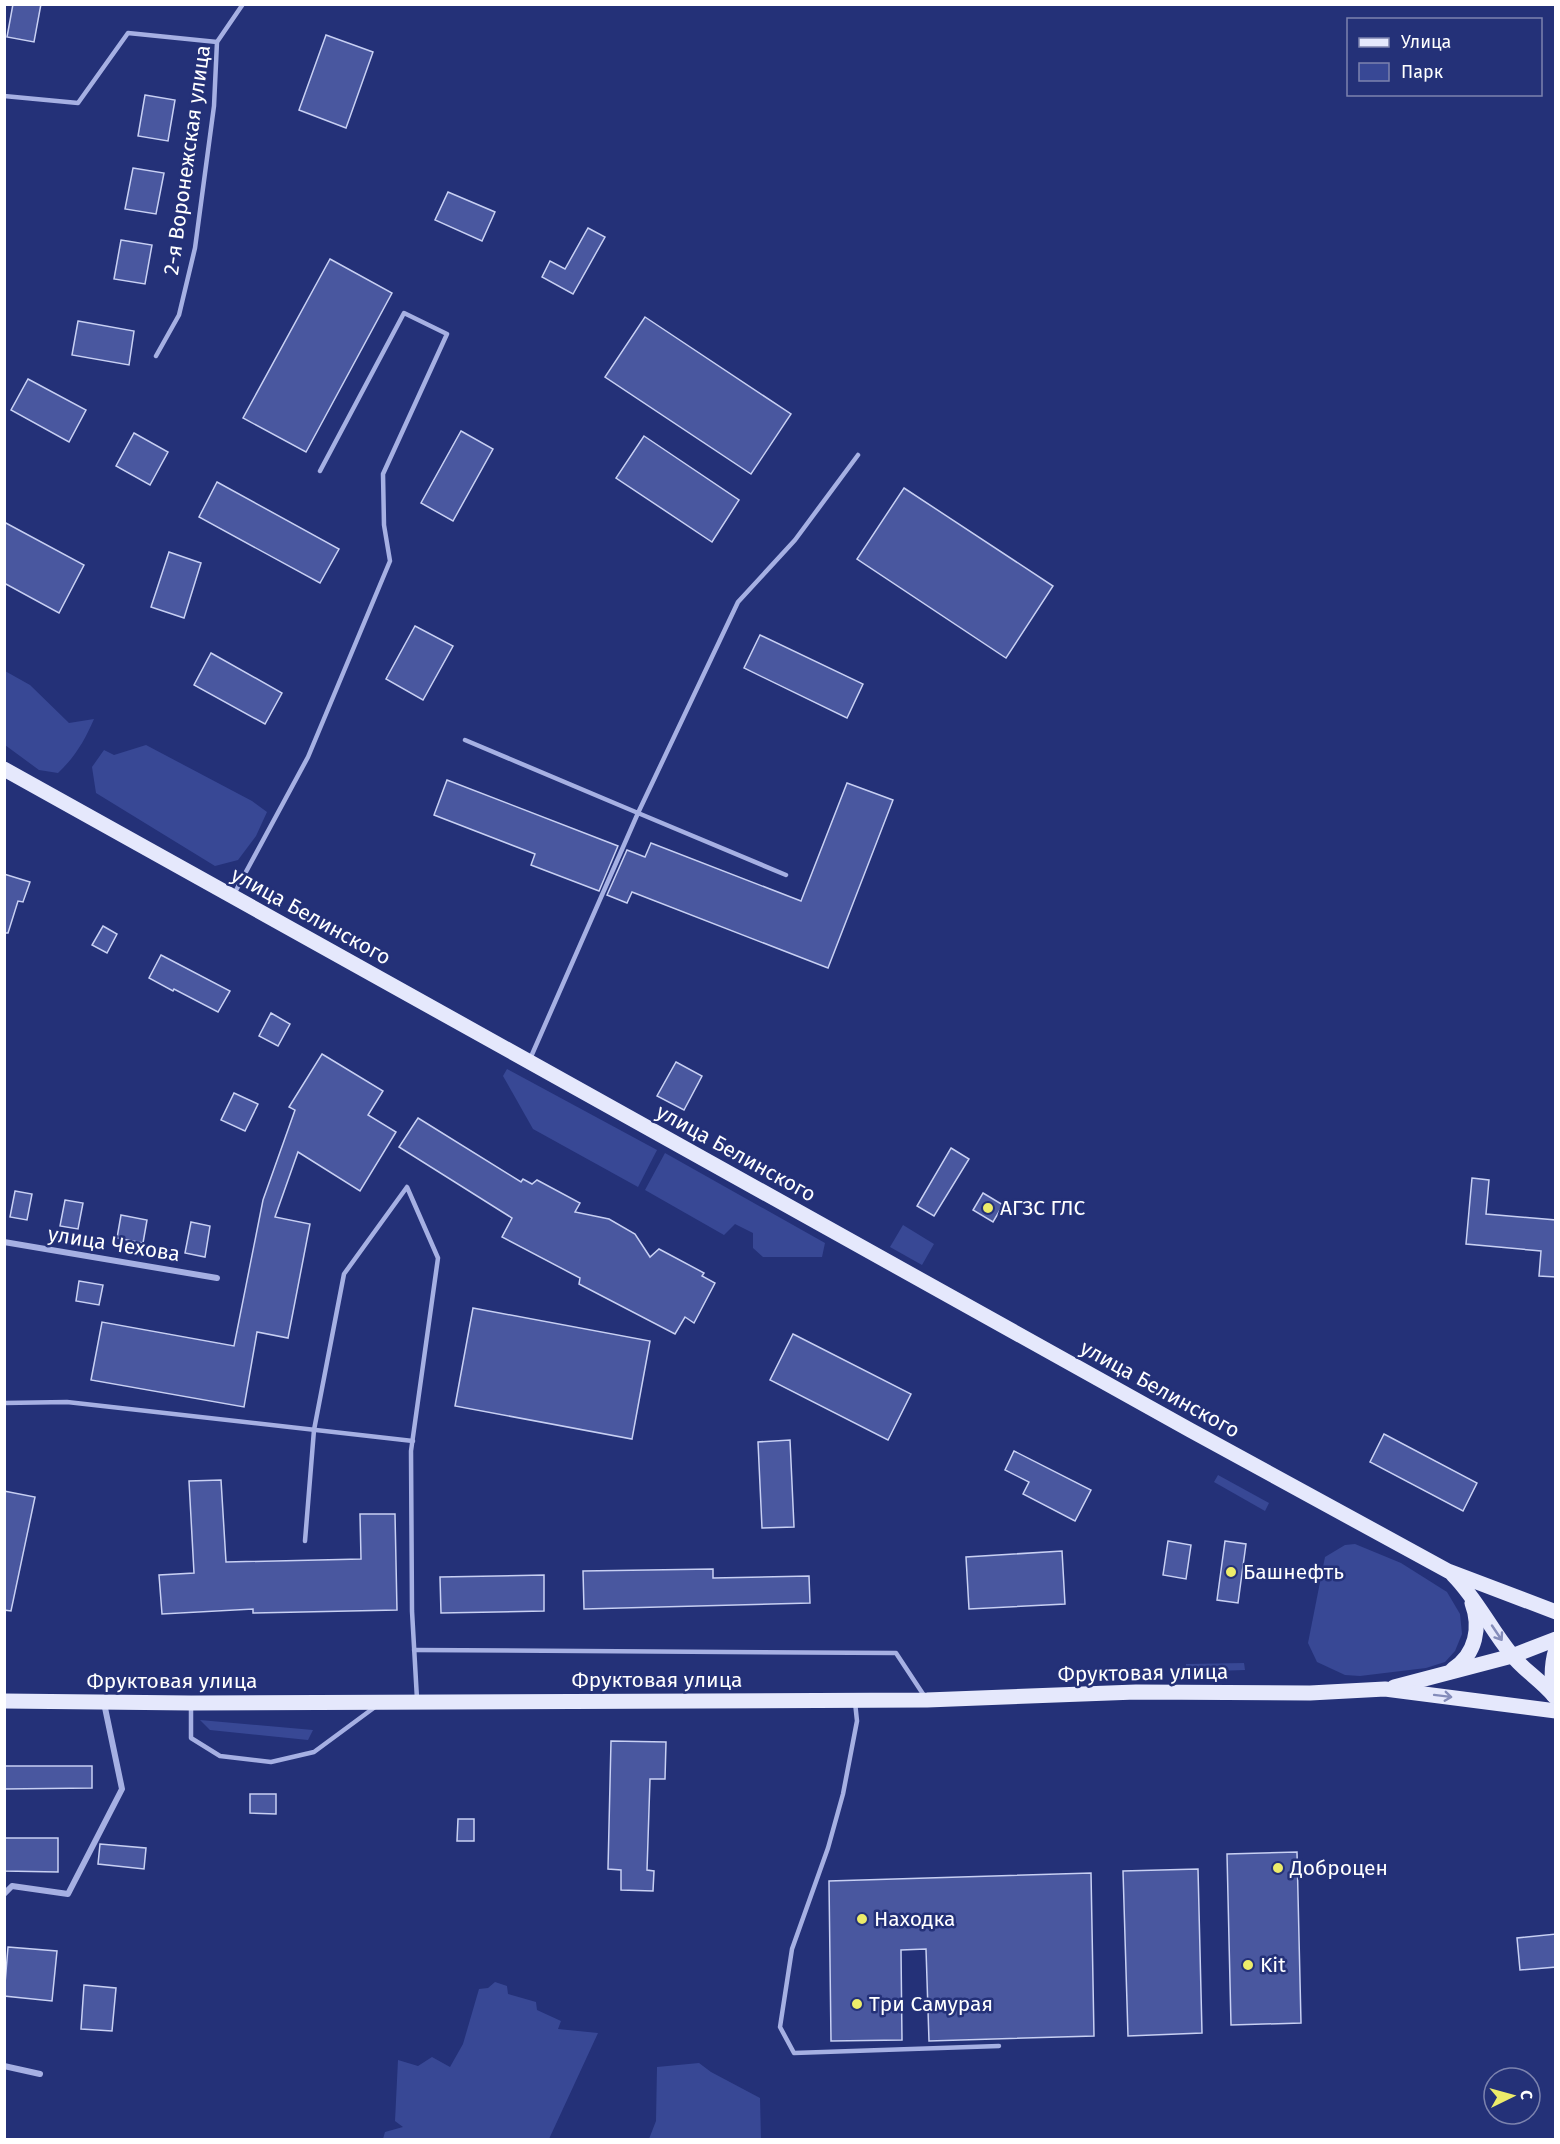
<svg xmlns="http://www.w3.org/2000/svg" width="1560" height="2144" viewBox="0 0 1560 2144" font-family="'Fira Sans',sans-serif">
<rect width="100%" height="100%" fill="#243178"/>
<!-- green -->
<g fill="#384895">
<path d="M5 671 30 685 69 723 94 719C85 740 75 757 58 773L39 770 5 745Z"/>
<path d="M146 745 252 801 267 812 256 836 238 860 215 866 96 793 92 767 104 750 114 755Z"/>
<path d="M507 1069 657 1150 638 1187 533 1129 503 1076Z"/>
<path d="M665 1153 825 1243 822 1257H763L753 1248V1233L735 1224 724 1235 645 1190Z"/>
<path d="M903 1225 934 1244 922 1265 890 1247Z"/>
<path d="M1218 1475 1269 1503 1265 1511 1214 1482Z"/>
<path d="M1355 1544 1401 1563 1447 1592 1460 1614 1462 1634 1455 1651 1445 1662 1426 1668 1360 1676 1345 1675 1317 1662 1308 1643 1325 1557 1345 1545Z"/>
<path d="M1244 1663 1245 1670 1186 1672V1664Z"/>
<path d="M200 1720 313 1730 308 1740 210 1730Z"/>
<path d="M495 1982 507 1986 508 1994 536 2002 537 2010 561 2021 558 2029 598 2033 549 2139H383L385 2132 403 2127 395 2121 398 2060 418 2066 432 2057 450 2067 463 2044 479 1989 488 1988Z"/>
<path d="M699 2063 711 2072 760 2098 761 2139H649L656 2121 657 2067Z"/>
</g>
<!-- building -->
<g fill="#49579f" stroke="#c8d0f3" stroke-width="1.5">
<path d="M13 4H41L34 42 7 37Z"/>
<path d="M326 35 373 52 346 128 299 110Z"/>
<path d="M145 95 175 100 168 141 138 136Z"/>
<path d="M133 168 164 173 156 214 125 209Z"/>
<path d="M448 192 495 212 482 241 435 220Z"/>
<path d="M588 228 605 237 573 294 542 277 550 261 565 269Z"/>
<path d="M121 240 152 245 145 284 114 279Z"/>
<path d="M330 259 392 293 306 452 243 418Z"/>
<path d="M645 317 791 414 751 474 605 377Z"/>
<path d="M78 321 134 331 129 365 72 355Z"/>
<path d="M28 379 86 410 69 442 11 410Z"/>
<path d="M461 431 493 449 453 521 421 503Z"/>
<path d="M134 433 168 452 150 485 116 466Z"/>
<path d="M644 436 739 500 712 542 616 478Z"/>
<path d="M217 482 339 549 320 583 199 517Z"/>
<path d="M904 488 1053 586 1006 658 857 559Z"/>
<path d="M4 522 84 565 59 613 4 583Z"/>
<path d="M169 552 201 563 184 618 151 607Z"/>
<path d="M415 626 453 646 423 700 386 679Z"/>
<path d="M760 635 863 684 847 718 744 668Z"/>
<path d="M211 653 282 693 265 724 194 685Z"/>
<path d="M447 780 618 846 599 891 531 865 535 854 434 815Z"/>
<path d="M847 783 893 800 828 968 632 892 627 903 607 895 627 850 645 857 651 843 801 901Z"/>
<path d="M4 874 30 882 23 902 18 901 8 933H4Z"/>
<path d="M103 926 117 934 107 953 92 945Z"/>
<path d="M161 955 230 991 218 1012 174 989 173 991 149 978Z"/>
<path d="M271 1013 290 1024 278 1046 259 1036Z"/>
<path d="M322 1054 383 1091 368 1115 396 1132 360 1191 298 1152 275 1217 310 1224 288 1338 257 1332 244 1407 91 1380 102 1322 234 1346 263 1200 295 1110 289 1107Z"/>
<path d="M676 1062 702 1076 684 1110 657 1096Z"/>
<path d="M234 1093 258 1104 245 1131 221 1120Z"/>
<path d="M418 1118 521 1182 523 1179 532 1184 537 1180 580 1203 575 1212 609 1219 635 1234 650 1257 659 1249 704 1273 702 1276 715 1283 694 1323 685 1317 675 1334 579 1284 580 1278 502 1237 512 1218 399 1147Z"/>
<path d="M951 1148 969 1159 934 1216 917 1206Z"/>
<path d="M1472 1178 1489 1180 1486 1214 1556 1220V1277L1539 1276 1541 1251 1466 1244Z"/>
<path d="M15 1191 32 1194 27 1220 10 1217Z"/>
<path d="M983 1193 1003 1205 993 1222 973 1210Z"/>
<path d="M65 1200 83 1203 78 1229 60 1226Z"/>
<path d="M121 1215 147 1220 143 1243 117 1238Z"/>
<path d="M191 1222 210 1226 205 1257 185 1253Z"/>
<path d="M79 1281 103 1285 99 1305 76 1301Z"/>
<path d="M473 1308 650 1341 632 1439 455 1406Z"/>
<path d="M793 1334 911 1394 888 1440 770 1380Z"/>
<path d="M1384 1434 1477 1483 1463 1511 1370 1462Z"/>
<path d="M790 1440 794 1527 762 1528 758 1442Z"/>
<path d="M1014 1451 1091 1490 1075 1521 1023 1494 1029 1482 1005 1470Z"/>
<path d="M221 1480 226 1562 361 1559 360 1514H395L397 1610 253 1613V1609L162 1614 159 1575 194 1573 189 1481Z"/>
<path d="M4 1491 35 1497 11 1611 4 1610Z"/>
<path d="M1168 1541 1191 1545 1186 1579 1163 1575Z"/>
<path d="M1225 1541 1246 1544 1238 1603 1217 1600Z"/>
<path d="M1062 1551 1065 1604 969 1609 966 1557Z"/>
<path d="M713 1569V1578L809 1576 810 1603 584 1609 583 1571Z"/>
<path d="M544 1575V1611L441 1613 440 1577Z"/>
<path d="M611 1741 666 1742 665 1779H650L647 1870 654 1871 653 1891 621 1890V1870L608 1869Z"/>
<path d="M4 1766H92V1788L4 1789Z"/>
<path d="M250 1794H276V1814L250 1813Z"/>
<path d="M458 1819H474V1841H457Z"/>
<path d="M4 1838H58V1872L4 1871Z"/>
<path d="M100 1844 146 1848 144 1869 98 1864Z"/>
<path d="M1297 1852 1301 2023 1231 2025 1227 1854Z"/>
<path d="M1198 1869 1202 2033 1128 2036 1123 1871Z"/>
<path d="M1091 1873 1094 2036 929 2041 926 1949 901 1950 902 2040 831 2041 829 1881Z"/>
<path d="M1556 1934V1967L1520 1970 1517 1938Z"/>
<path d="M8 1947 57 1951 52 2001 4 1996Z"/>
<path d="M84 1985 116 1988 112 2031 81 2029Z"/>
</g>
<g fill="none" stroke-linecap="round" stroke-linejoin="round">
<!-- service -->
<g stroke="#a6b0e3" stroke-width="4.5">
<path d="M4 96 78 103 128 33 217 42"/>
<path d="M156 356 179 315 195 248 214 106 217 42 243 4"/>
<path d="M465 740 638 813 738 602 795 540 858 455"/>
<path d="M234 894 308 757 390 561 384 525 383 474 447 334 404 313 320 471"/>
<path d="M530 1059 638 813 786 875"/>
<path d="M4 1403 67 1402 413 1441"/>
<path d="M305 1541 314 1430 344 1274 407 1187 438 1258 411 1451 412 1611 417 1699"/>
<path d="M414 1650 896 1653 925 1697"/>
<path d="M855 1702 857 1721 843 1794 828 1848 792 1949 780 2027 794 2053 999 2046"/>
<path d="M191 1705V1738L220 1756 271 1762 314 1752 375 1707"/>
</g>
<!-- minor -->
<g stroke="#a6b0e3" stroke-width="6">
<path d="M4 1242 217 1278"/>
<path d="M4 1894 12 1886 68 1894 122 1789 104 1703"/>
<path d="M4 2066 40 2074"/>
</g>
<!-- primary -->
<g stroke="#e5e8fc" stroke-width="15">
<path d="M4 769 1190 1430 1448 1571 1556 1612"/>
<path d="M1453 1575C1476 1598 1490 1628 1511 1654 1523 1670 1541 1680 1554 1696"/>
<path d="M1453 1669C1476 1654 1481 1627 1472 1603"/>
<path d="M1394 1687 1512 1656 1556 1639"/>
<path d="M1554 1696C1551 1679 1551 1665 1556 1649"/>
<path d="M4 1701 191 1703 927 1700 1136 1692 1310 1693 1385 1689 1556 1711"/>
</g>
</g>
<!-- one-way arrows -->
<defs><path id="oneway-shaft" d="M-6 0H5M1.5-3L5.5 0L1.5 3" fill="none" stroke-width="1.6" stroke-linecap="round" stroke-linejoin="round" transform="scale(1.5)"/></defs>
<g stroke="#848cba">
<use href="#oneway-shaft" transform="translate(1497 1633) rotate(56)"/>
<use href="#oneway-shaft" transform="translate(1443 1696) rotate(7)"/>
</g>
<!-- markers -->
<g fill="#edec6a" stroke="#243178" stroke-width="2">
<circle cx="988" cy="1208" r="6"/>
<circle cx="1231" cy="1572" r="6"/>
<circle cx="1278" cy="1868" r="6"/>
<circle cx="862" cy="1919" r="6"/>
<circle cx="1248" cy="1965" r="6"/>
<circle cx="857" cy="2004" r="6"/>
</g>
<g text-anchor="middle" stroke-width="5" stroke-linejoin="round" paint-order="stroke">
<!-- street labels -->
<g font-size="21" fill="#fff" stroke="#243178">
<text transform="translate(187 160) rotate(-82)" y="7">2-я Воронежская улица</text>
<text transform="translate(311 916) rotate(29)" y="7">улица Белинского</text>
<text transform="translate(736 1153) rotate(29)" y="7">улица Белинского</text>
<text transform="translate(114 1244) rotate(9)" y="7">улица Чехова</text>
<text transform="translate(1160 1389) rotate(29)" y="7">улица Белинского</text>
<text transform="translate(1143 1673) rotate(-1)" y="7">Фруктовая улица</text>
<text x="657" y="1687">Фруктовая улица</text>
<text x="172" y="1688">Фруктовая улица</text>
</g>
<!-- poi labels -->
<g font-size="21" fill="#fff" stroke="#243178" text-anchor="start">
<text x="1000" y="1215">АГЗС ГЛС</text>
<text x="1243" y="1579">Башнефть</text>
<text x="1290" y="1875">Доброцен</text>
<text x="874" y="1926">Находка</text>
<text x="1260" y="1972">Kit</text>
<text x="869" y="2011">Три Самурая</text>
</g>
</g>
<!-- border -->
<rect width="1560" height="2144" fill="none" stroke="#ffffff" stroke-width="12"/>
<!-- legend -->
<rect x="1347" y="18" width="195" height="78" fill="#243178" stroke="#7c83ae" stroke-width="1.5"/>
<rect x="1359" y="38" width="30" height="9" fill="#e5e8fc" stroke="#7c83ae" stroke-width="1.5"/>
<text x="1401" y="48" font-size="18" fill="#ffffff">Улица</text>
<rect x="1359" y="63" width="30" height="18" fill="#384895" stroke="#7c83ae" stroke-width="1.5"/>
<text x="1401" y="78" font-size="18" fill="#ffffff">Парк</text>
<!-- north arrow -->
<g transform="translate(1512 2096) rotate(85)"><circle r="28" fill="#243178" stroke="#7c83ae" stroke-width="1.5"/>
<path d="M0-4.5L10 22L0 15L-10 22Z" fill="#edec6a"/>
<text y="-9" font-size="16" font-weight="bold" text-anchor="middle" fill="#ffffff">С</text>
</g>
</svg>
